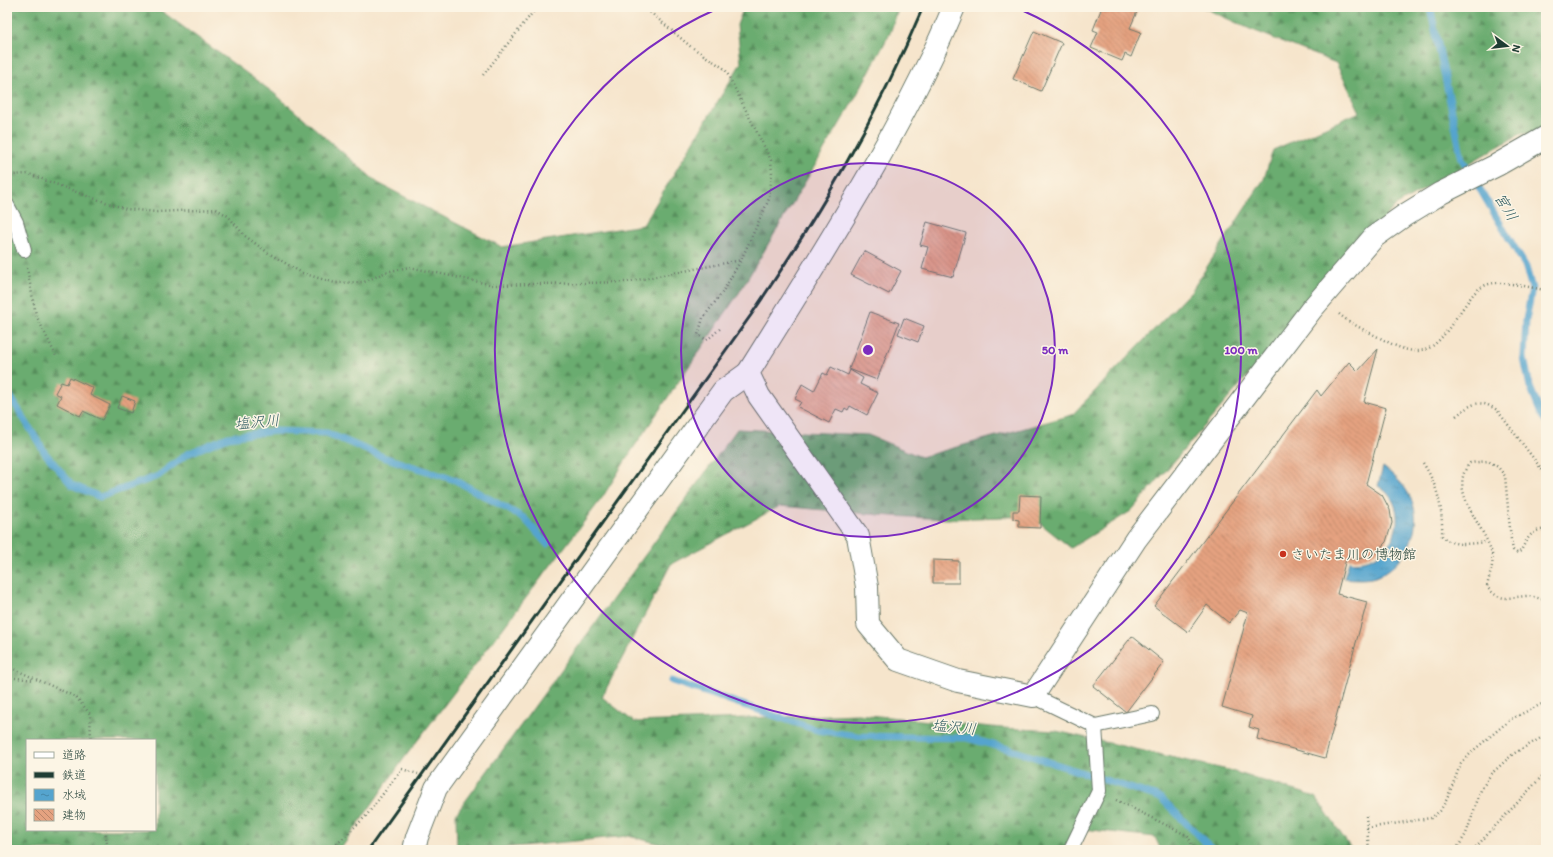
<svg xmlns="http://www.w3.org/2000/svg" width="1553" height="857" viewBox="0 0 1553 857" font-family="Itim,'Klee One',sans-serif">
<defs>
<pattern id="forest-firs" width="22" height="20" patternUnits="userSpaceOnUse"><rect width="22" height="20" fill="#6bac6f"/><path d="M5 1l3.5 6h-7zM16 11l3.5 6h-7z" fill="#578d5c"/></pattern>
<pattern id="water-ripples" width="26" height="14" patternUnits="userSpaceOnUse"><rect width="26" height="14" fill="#55a4ce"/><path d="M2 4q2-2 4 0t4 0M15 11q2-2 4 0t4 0" fill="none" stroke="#4687a8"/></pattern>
<pattern id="building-back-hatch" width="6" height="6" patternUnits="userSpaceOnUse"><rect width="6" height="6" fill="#e5a280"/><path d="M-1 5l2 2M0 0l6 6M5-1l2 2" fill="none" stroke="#b9856a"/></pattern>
</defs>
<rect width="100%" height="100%" fill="#fcf5e5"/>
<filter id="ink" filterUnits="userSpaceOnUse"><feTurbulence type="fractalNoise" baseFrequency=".025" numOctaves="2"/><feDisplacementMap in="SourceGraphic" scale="8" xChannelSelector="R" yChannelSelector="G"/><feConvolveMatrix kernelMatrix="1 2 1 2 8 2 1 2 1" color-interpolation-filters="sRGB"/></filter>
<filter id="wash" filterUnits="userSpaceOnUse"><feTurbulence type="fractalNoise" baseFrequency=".012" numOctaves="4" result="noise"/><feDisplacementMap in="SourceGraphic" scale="16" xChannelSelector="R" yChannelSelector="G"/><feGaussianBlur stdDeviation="0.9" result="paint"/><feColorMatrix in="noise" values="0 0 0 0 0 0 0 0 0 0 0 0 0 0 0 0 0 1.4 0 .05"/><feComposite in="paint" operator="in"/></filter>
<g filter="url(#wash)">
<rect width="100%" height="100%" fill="#f6e5cc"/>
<!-- forest -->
<g fill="url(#forest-firs)" stroke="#457452" fill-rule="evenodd">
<path d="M7 7H156L275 94 378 183 502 247 643 225 741 63 737 25 744 7H899L890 33 854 100 739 293 632 450 602 498 405 757 340 850H7ZM27 740H155V830H27Z"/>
<path d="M1202 7H1546V131L1520 134 1395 206 1131 511 1071 548 1031 516 949 519 891 516 780 506 671 564 602 697 634 722 858 714 1002 728 1056 731 1228 770 1316 797 1352 850H1161L1155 837 1074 828 1066 850H685L628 836 481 850H457L456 814 737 429 868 435 921 457 1072 415 1192 290 1264 179 1273 150 1360 112 1336 63 1250 29Z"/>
</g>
<!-- water -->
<path fill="url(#water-ripples)" stroke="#3a7081" d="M1383 467C1395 476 1405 485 1411 499 1425 528 1404 567 1375 577 1365 580 1354 579 1344 578L1349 561C1393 568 1416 508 1378 486Z"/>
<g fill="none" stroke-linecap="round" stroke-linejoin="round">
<!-- stream -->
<g stroke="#55a4ce" stroke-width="7">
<path d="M1427 7 1431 11 1462 159 1526 267 1532 289 1526 320 1524 358 1530 387 1541 414 1546 421"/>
<path d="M7 391 45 453 72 485 100 497 158 476 187 454 228 437 275 431 327 433 383 457 455 480 524 518 547 544"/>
<path d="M672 681 817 730 857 736 967 738 1012 750 1161 798 1213 850"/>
</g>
</g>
<g id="blocks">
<!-- building -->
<g fill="url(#building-back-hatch)">
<path d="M1102 7H1139L1130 28 1141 32 1131 57 1125 54 1122 61 1091 48 1098 32 1093 30Z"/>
<path d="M1034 31 1062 43 1041 91 1013 79Z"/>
<path d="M927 222 966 233 953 277 922 269 928 247 920 245Z"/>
<path d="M864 251 901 271 889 294 851 275Z"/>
<path d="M870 312 899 323 877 380 849 369Z"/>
<path d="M904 318 924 326 918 342 898 334Z"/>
<path d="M1378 349 1364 402 1386 408 1366 484 1382 495 1390 510 1392 523 1386 542 1376 552 1370 556 1358 559H1346L1337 594 1367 602 1325 758 1257 739 1259 730 1249 727 1252 716 1222 707 1248 613 1240 610 1229 623 1207 605 1188 632 1154 606 1317 390 1321 396 1349 362 1358 371Z"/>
<path d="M831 367 848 375 850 370 863 378 860 384 878 393 867 415 850 406 848 410 845 408 843 412 836 409 829 423 798 407 801 402 795 399 802 384 814 391 823 373 827 375Z"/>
<path d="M70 377 93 388 90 395 110 405 102 420 83 411 80 416 57 404 61 396 55 393 61 382 67 384Z"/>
<path d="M122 396 135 401 131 413 117 408Z"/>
<path d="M1020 495 1041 496 1040 528 1019 527V520L1013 519V511H1019Z"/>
<path d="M933 560 959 561V583H933Z"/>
<path d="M1132 636 1164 662 1126 712 1093 686Z"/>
</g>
</g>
</g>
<g filter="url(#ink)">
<use href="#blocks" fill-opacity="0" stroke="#6a7869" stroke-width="1"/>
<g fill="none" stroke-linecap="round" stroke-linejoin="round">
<!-- service casing -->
<g stroke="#6a7869" stroke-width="16">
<g id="service">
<path d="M7 205 16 222 24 250"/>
<path d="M1033 696 1095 726 1152 714"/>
<path d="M1072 847 1099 791 1095 726"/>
</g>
</g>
<!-- minor casing -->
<g stroke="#6a7869" stroke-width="24">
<path id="minor" d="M414 850 417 837 436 788 723 391 748 373"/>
</g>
<!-- tertiary casing -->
<g stroke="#6a7869" stroke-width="24">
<path id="tertiary" d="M954 7C932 60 905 111 877 161 836 233 792 303 748 373L759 396 858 536 867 587 868 624 898 660 958 681 1033 696 1136 539 1311 310 1374 237 1405 215 1441 193 1497 165 1546 137"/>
</g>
<!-- path -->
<g stroke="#6a7869" stroke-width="2.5" stroke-dasharray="1 3" stroke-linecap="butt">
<path d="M644 7 690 46 725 69 771 160 772 173 769 199 741 260 722 293 703 318 698 335 707 340 722 327"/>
<path d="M483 75 537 7"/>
<path d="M7 177 12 175 29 174 87 196 126 209 157 212 216 209 228 216 245 236 270 254 302 273 335 283 364 282 386 272 409 267 493 285 627 282 741 260"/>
<path d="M27 268 36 315 56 356"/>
<path d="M1339 314C1352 325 1369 332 1384 340 1432 367 1439 340 1466 304 1472 296 1476 289 1486 285 1500 279 1530 288 1546 290"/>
<path d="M1456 416C1471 404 1479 398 1497 410L1546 475"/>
<path d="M1423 463C1438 486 1443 509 1442 536 1453 548 1472 543 1487 542"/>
<path d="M1546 530C1532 528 1526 540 1521 551L1517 553 1513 550 1511 540 1505 476 1498 467 1488 461 1470 463C1446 491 1485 525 1492 554 1494 566 1489 575 1487 587 1500 603 1509 597 1527 596 1533 596 1540 599 1546 600"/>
<path d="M7 666 76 697 90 714 91 740"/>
<path d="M7 677 34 680"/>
<path d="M1116 800 1188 836 1194 850"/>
<path d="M1366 816 1369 850"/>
<path d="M1367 828 1431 818 1440 811 1447 799 1461 763 1474 750 1511 719 1546 702"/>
<path d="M105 830 108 850"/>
<path d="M331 850 366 816 402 769 418 774"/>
<path d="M1456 850 1466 834 1481 790 1491 774 1513 754 1546 735"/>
<path d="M1473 850 1546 772"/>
</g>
<!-- service -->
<use href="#service" stroke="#fff" stroke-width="14"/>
<!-- minor -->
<use href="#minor" stroke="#fff" stroke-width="22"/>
<!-- tertiary -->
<use href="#tertiary" stroke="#fff" stroke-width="22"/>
<!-- rail -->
<path stroke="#1f3d34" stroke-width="3" d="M368 850 751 315C819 215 876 119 923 7"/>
</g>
</g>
<!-- distance rings -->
<circle cx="868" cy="350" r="187" fill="#7b2cbf" fill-opacity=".12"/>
<g fill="none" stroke="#7b2cbf" stroke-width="2">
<circle cx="868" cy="350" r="187"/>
<path d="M1017 8A373 373 0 1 1 719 8"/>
</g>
<!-- markers -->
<circle fill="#c8321e" stroke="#fcf5e5" stroke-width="1.5" cx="1283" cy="554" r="4"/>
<g text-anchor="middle" stroke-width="3" stroke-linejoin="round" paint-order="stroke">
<!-- poi labels -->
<g font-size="14" fill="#1f3d34" stroke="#fcf5e5" text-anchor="start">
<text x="1291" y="559">さいたま川の博物館</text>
</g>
<!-- water labels -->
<g font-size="15" font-style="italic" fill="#2f5c62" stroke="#fcf5e5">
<text transform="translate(1506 207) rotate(59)" y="5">宮川</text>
<text transform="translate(257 422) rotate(-5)" y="5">塩沢川</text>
<text transform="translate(954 727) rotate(5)" y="5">塩沢川</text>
</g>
</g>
<circle cx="868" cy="350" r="6" fill="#7b2cbf" stroke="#fcf5e5" stroke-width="2"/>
<g font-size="12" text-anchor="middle" font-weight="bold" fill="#7b2cbf" stroke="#fcf5e5" stroke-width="3" stroke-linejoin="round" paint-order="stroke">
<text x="1055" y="354">50 m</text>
<text x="1241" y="354">100 m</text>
</g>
<!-- margin -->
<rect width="1553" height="857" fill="none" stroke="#fcf5e5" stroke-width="24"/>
<!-- legend -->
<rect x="26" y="739" width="130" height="92" fill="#fcf5e5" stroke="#a4ab9e"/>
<rect x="34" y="752" width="20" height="6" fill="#ffffff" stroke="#a4ab9e"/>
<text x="62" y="759" font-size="12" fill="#1f3d34">道路</text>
<rect x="34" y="772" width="20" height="6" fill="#1f3d34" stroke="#a4ab9e"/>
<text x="62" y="779" font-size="12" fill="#1f3d34">鉄道</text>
<rect x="34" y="789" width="20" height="12" fill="url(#water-ripples)" stroke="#a4ab9e"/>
<text x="62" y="799" font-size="12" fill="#1f3d34">水域</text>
<rect x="34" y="809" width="20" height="12" fill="url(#building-back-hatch)" stroke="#a4ab9e"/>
<text x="62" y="819" font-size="12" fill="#1f3d34">建物</text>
<!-- north arrow -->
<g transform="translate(1507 46) rotate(105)" stroke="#fcf5e5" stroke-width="3" paint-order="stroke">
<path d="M0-3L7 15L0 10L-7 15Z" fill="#1f3d34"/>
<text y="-6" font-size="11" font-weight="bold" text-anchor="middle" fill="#1f3d34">N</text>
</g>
</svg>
